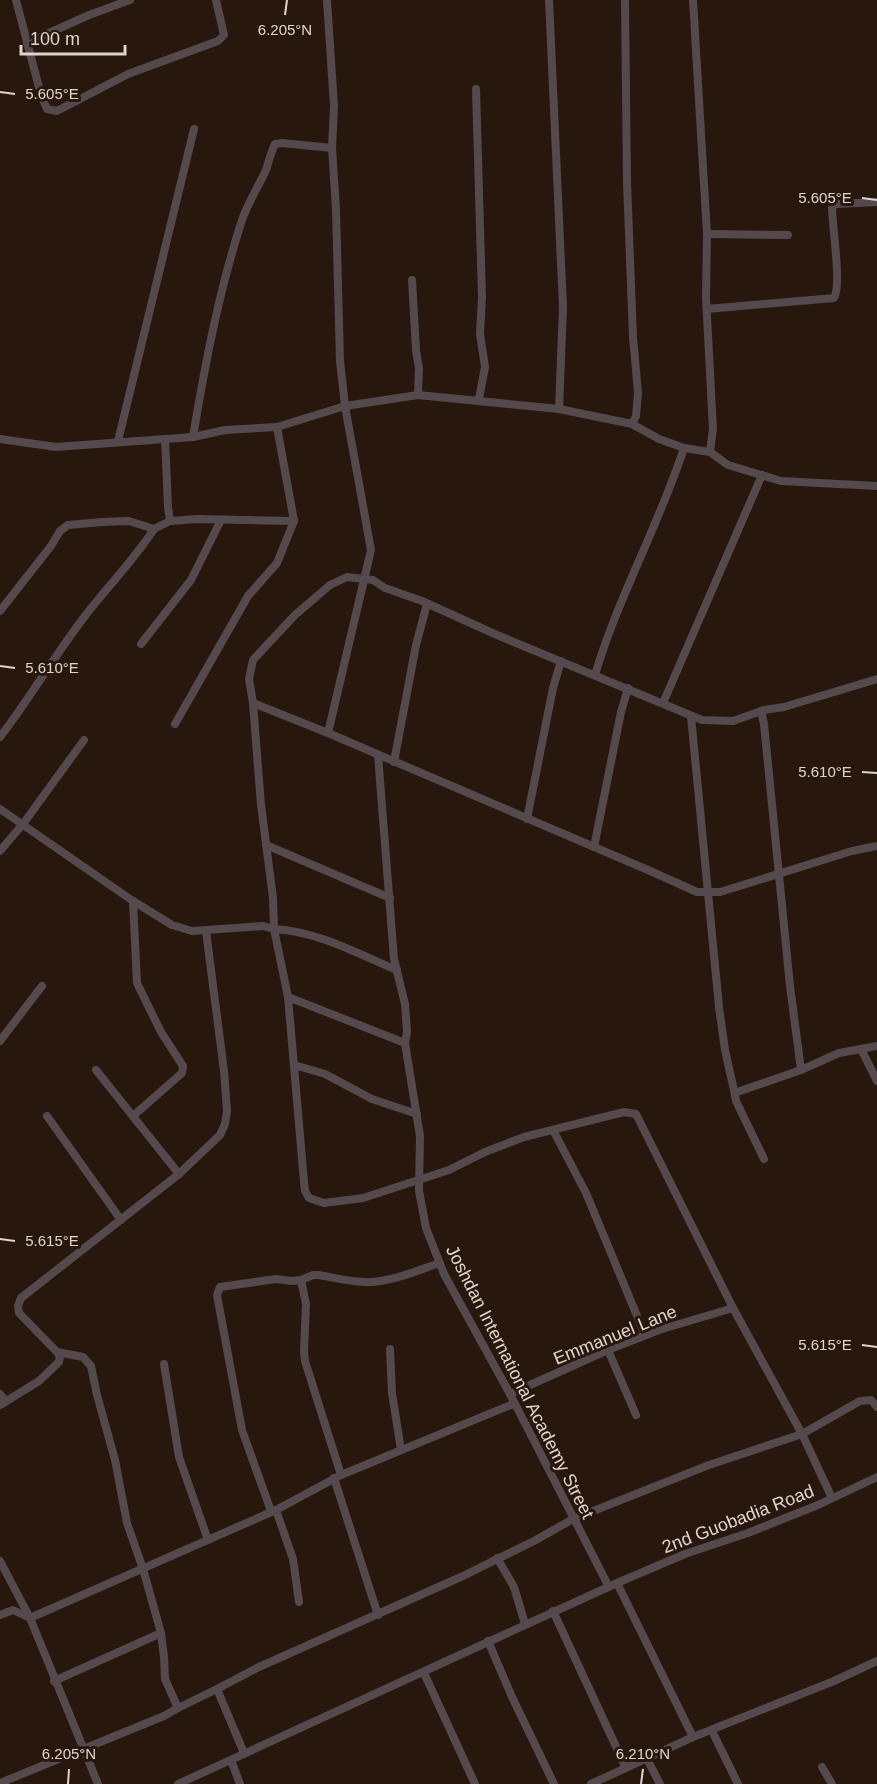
<svg xmlns="http://www.w3.org/2000/svg" width="877" height="1784" viewBox="0 0 877 1784" font-family="Helvetica,sans-serif">
<rect width="100%" height="100%" fill="#27170c"/>
<g fill="none" stroke-linecap="round" stroke-linejoin="round">
<!-- street -->
<g stroke="#544a4d" stroke-width="8">
<path d="M16 0 41 95 47 109 57 111 128 74 218 41 224 35 216 0"/>
<path d="M549 0 563 307 559 409"/>
<path d="M625 0 627 182 633 337 638 393 636 416 632 424"/>
<path d="M693 0 707 234 706 298 713 429 710 452"/>
<path d="M27 43 89 15 130 0"/>
<path d="M476 89 482 297 480 334 485 367 479 399"/>
<path d="M707 234 788 235"/>
<path d="M412 280 416 350 419 369 418 395"/>
<path d="M707 309 834 298C842 285 832 226 832 207L836 204 877 202"/>
<path d="M193 437C205 364 219 291 242 220 248 203 258 187 266 170 269 161 271 152 275 144L282 143 332 148"/>
<path d="M0 439 56 447 193 437 225 430 277 427 345 406 418 395 559 409 632 424 659 439 684 448 710 452 728 465 781 481 877 486"/>
<path d="M165 439 168 507 170 521"/>
<path d="M118 441 194 129"/>
<path d="M0 611 51 546 60 531 68 525 102 522 129 521 154 529 170 521 198 519 294 521"/>
<path d="M141 644 191 580 221 520"/>
<path d="M595 675C618 597 659 525 684 448"/>
<path d="M253 703 249 679 253 660 295 615 330 585 347 577 373 580 385 588 422 601 497 635 702 720 733 721 764 710 784 707 877 679"/>
<path d="M663 703 762 475"/>
<path d="M761 711 764 724 790 986 801 1070"/>
<path d="M691 716 719 1007 725 1050 735 1095"/>
<path d="M175 724 248 596 277 563 294 521 277 427"/>
<path d="M328 733 648 870 697 892H720L852 851 877 846"/>
<path d="M0 737C30 698 55 655 85 616 108 586 134 560 154 529"/>
<path d="M378 755 394 959 405 1004 407 1032 405 1043 420 1136 419 1191 426 1228 444 1274 510 1394 609 1587"/>
<path d="M394 762 416 645 427 604"/>
<path d="M0 809 133 901 172 925 192 931 263 926 274 929 273 898 261 805 253 703 328 733 371 550 345 406 340 361 336 209 332 148 334 106 327 0"/>
<path d="M527 819 553 688 561 661"/>
<path d="M266 845 390 898"/>
<path d="M594 847 621 712 628 688"/>
<path d="M0 851 23 824 84 740"/>
<path d="M133 901 137 983 161 1032 183 1066 182 1073 133 1116"/>
<path d="M397 970C358 954 317 931 274 929L288 997 304 1182 305 1191 309 1198 324 1203 363 1198 449 1170 485 1152 524 1137 624 1112 636 1114 733 1308 802 1434 832 1498"/>
<path d="M288 997 405 1043"/>
<path d="M0 1041 42 986"/>
<path d="M861 1049 877 1081"/>
<path d="M294 1065 325 1074 372 1099 417 1114"/>
<path d="M96 1070 179 1174"/>
<path d="M47 1116 121 1220"/>
<path d="M553 1130 586 1193 645 1335"/>
<path d="M764 1159 736 1101 735 1095 737 1092 801 1070 839 1053 877 1046"/>
<path d="M301 1280 313 1275H319C336 1278 354 1283 371 1282 394 1281 418 1270 440 1263"/>
<path d="M390 1349 392 1393 401 1450"/>
<path d="M608 1350 636 1415"/>
<path d="M164 1364 179 1457 208 1540"/>
<path d="M0 1394 6 1401"/>
<path d="M510 1394 608 1350 659 1330 733 1308"/>
<path d="M0 1405 39 1381 59 1362 60 1357 57 1352 19 1313 18 1306 21 1298 179 1174 220 1135 225 1124 227 1111 224 1071 206 931"/>
<path d="M334 1478 378 1615"/>
<path d="M276 1510 293 1559 299 1602"/>
<path d="M271 1511 242 1430 217 1295 220 1287 276 1279 292 1281 301 1280 306 1304 304 1352 305 1361 341 1475"/>
<path d="M497 1558 514 1587 525 1624"/>
<path d="M0 1561 30 1618 98 1784"/>
<path d="M617 1583 693 1737"/>
<path d="M553 1611 626 1768"/>
<path d="M0 1615 13 1610 30 1618 276 1510 341 1475 513 1404"/>
<path d="M488 1641 512 1697 554 1784"/>
<path d="M424 1673 475 1784"/>
<path d="M54 1681 161 1633"/>
<path d="M217 1689 259 1667 463 1576 534 1541 573 1519 709 1465 802 1434 860 1401 871 1400 877 1407"/>
<path d="M178 1708 217 1689 244 1753"/>
<path d="M712 1731 738 1784"/>
<path d="M647 1759 660 1784"/>
<path d="M231 1760 240 1784"/>
<path d="M822 1767 832 1784"/>
<path d="M0 1783 164 1716 178 1708 165 1679 164 1657 161 1633 143 1569 127 1523 115 1460 97 1395 91 1366 83 1357 57 1352"/>
<path d="M178 1784 617 1583 685 1554 748 1533 818 1505 877 1477"/>
<path d="M591 1784 693 1737 834 1681 877 1661"/>
</g>
</g>
<!-- ticks -->
<path fill="none" stroke="#e0d4cd" stroke-width="2" d="M285 15 287 0M0 92 15 94M862 198 877 200M0 666 15 668M862 772 877 773M0 1239 15 1241M862 1345 877 1347M68 1784 69 1769M641 1784 643 1769"/>
<g text-anchor="middle" stroke-width="6" stroke-linejoin="round" paint-order="stroke">
<!-- street labels -->
<g font-size="18" fill="#e0d4cd" stroke="#27170c">
<text transform="translate(615 1335) rotate(-22)" y="6">Emmanuel Lane</text>
<text transform="translate(520 1382) rotate(63)" y="6">Joshdan International Academy Street</text>
<text transform="translate(738 1519) rotate(-21)" y="6">2nd Guobadia Road</text>
</g>
</g>
<g font-size="15" text-anchor="middle" fill="#e0d4cd" stroke="#27170c" stroke-width="6" stroke-linejoin="round" paint-order="stroke">
<text x="285" y="35">6.205°N</text>
<text x="52" y="99">5.605°E</text>
<text x="825" y="203">5.605°E</text>
<text x="52" y="673">5.610°E</text>
<text x="825" y="777">5.610°E</text>
<text x="52" y="1246">5.615°E</text>
<text x="825" y="1350">5.615°E</text>
<text x="69" y="1759">6.205°N</text>
<text x="643" y="1759">6.210°N</text>
</g>
<!-- scale -->
<path d="M21 45v9h104v-9" fill="none" stroke="#e0d4cd" stroke-width="3"/>
<text x="30" y="45" font-size="18" fill="#e0d4cd" stroke="#27170c" stroke-width="4.5" paint-order="stroke">100 m</text>
</svg>
